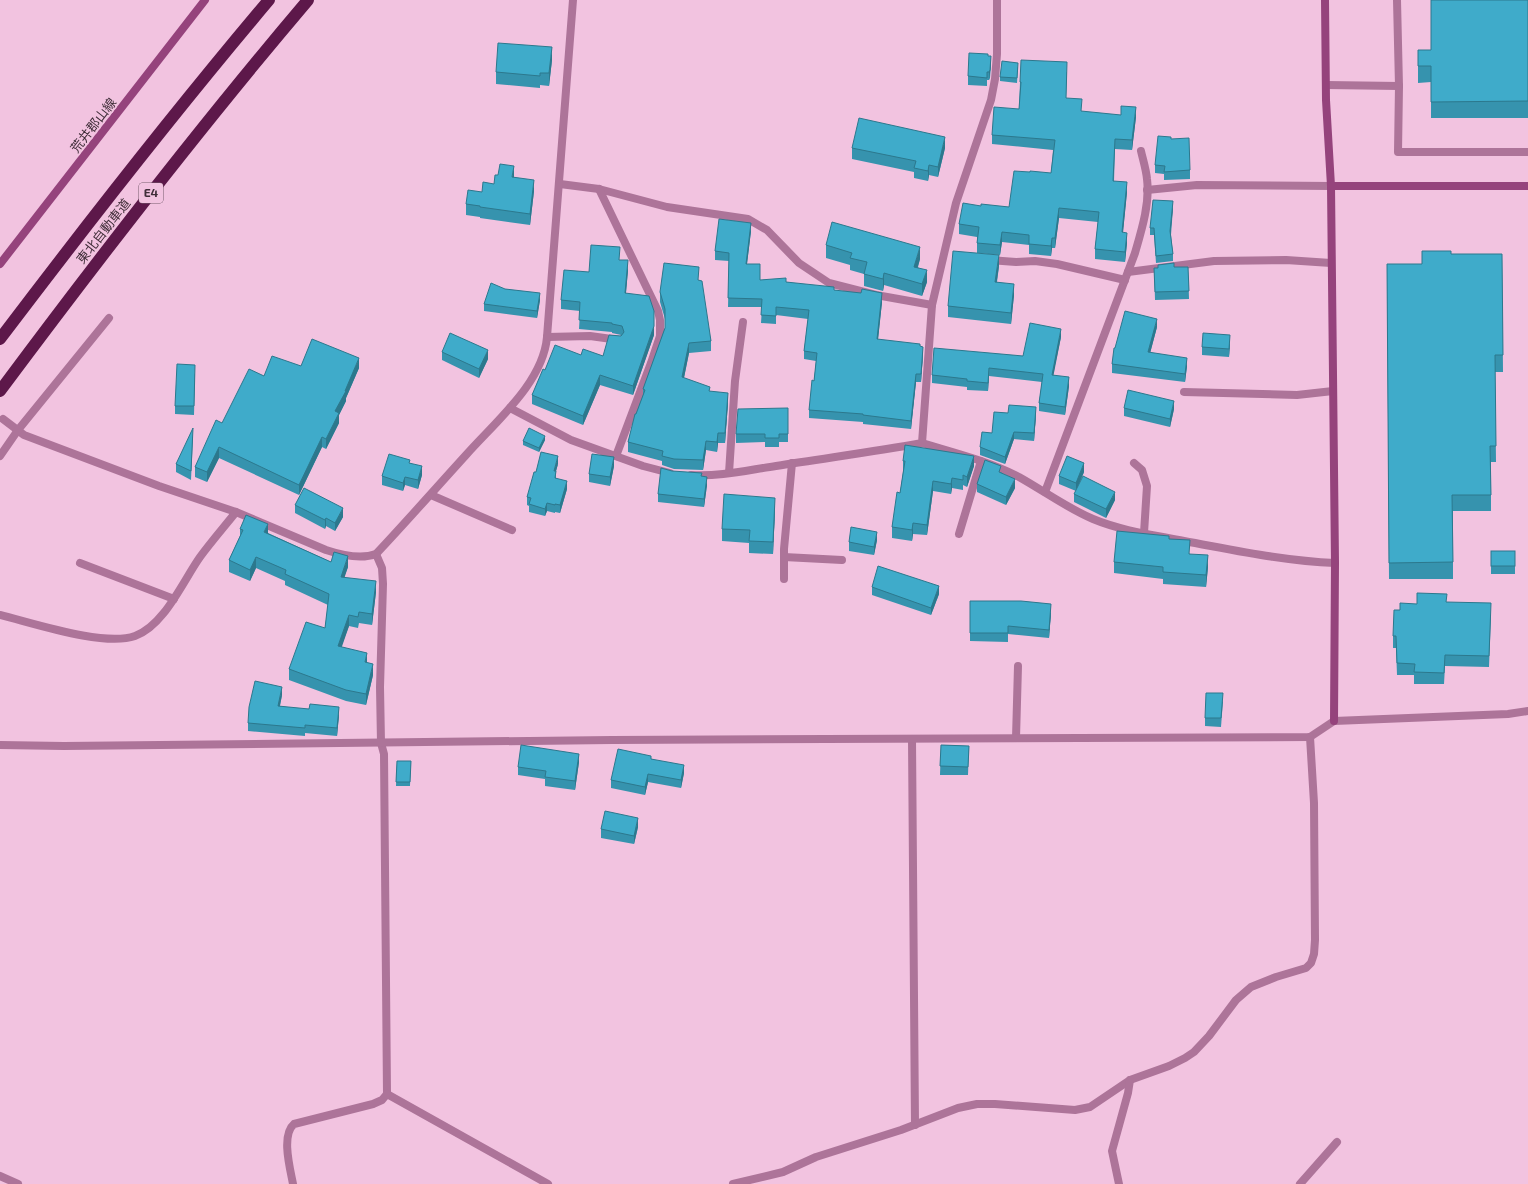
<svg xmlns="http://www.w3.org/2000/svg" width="1528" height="1184" viewBox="0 0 1528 1184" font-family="'Exo 2','Noto Sans JP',sans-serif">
<rect width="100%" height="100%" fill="#f2c3e0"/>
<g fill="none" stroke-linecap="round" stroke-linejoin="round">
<!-- lane -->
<g stroke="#ad7499" stroke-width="8">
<path d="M1397 0 1399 86 1398 152H1528"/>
<path d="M1326 85 1399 86"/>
</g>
<!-- street -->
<g stroke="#ad7499" stroke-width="8">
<path d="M560 184 599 189 667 207 748 219 767 230 799 263 829 283 876 295 932 305"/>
<path d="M599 189 658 311 660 320V336L651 363 616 456"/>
<path d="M1147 190 1197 185 1331 186"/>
<path d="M989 260 1016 262 1035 261 1057 264 1125 280"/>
<path d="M1128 272 1214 261 1286 260 1331 263"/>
<path d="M547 337 590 336 619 340"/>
<path d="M1184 392 1297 395 1333 391"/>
<path d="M510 408 571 440 643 466 670 473"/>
<path d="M3 419 24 435 159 486 236 512 326 550C341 555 360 560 376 554 407 521 436 488 466 455 495 422 543 383 547 337L573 0"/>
<path d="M922 443C955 453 988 461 1019 477 1044 491 1067 508 1093 519 1122 531 1154 535 1184 541 1234 550 1284 561 1335 563"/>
<path d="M0 456 18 430 109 318"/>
<path d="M1134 463 1142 470 1147 486 1144 533"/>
<path d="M729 473 735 381 743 322"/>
<path d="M691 475C719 477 748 470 776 466 825 458 873 452 922 443L932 305 956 203 991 100 995 79 997 54V0"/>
<path d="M1045 492 1135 253C1142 229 1150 203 1147 179 1146 169 1143 160 1141 151"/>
<path d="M431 495 512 530"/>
<path d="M959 534 981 461"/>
<path d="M376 554 382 568 383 584 380 687 381 743 384 754 387 1094 548 1184"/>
<path d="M784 557 842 560"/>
<path d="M80 563 174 599"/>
<path d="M784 579V549L792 463"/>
<path d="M0 615C33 623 104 647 135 636 164 626 183 581 200 557 211 542 224 527 236 512"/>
<path d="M1016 738 1018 666"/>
<path d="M912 739 915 1125"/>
<path d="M0 745 64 746 612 740 1310 737 1334 721 1508 714 1528 711"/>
<path d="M0 1176 18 1184"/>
<path d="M293 1184C290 1168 281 1135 294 1124L373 1104 382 1100 387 1094"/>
<path d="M733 1184 783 1172 816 1157 901 1130 958 1108 977 1104H995L1075 1110 1090 1107 1130 1080 1169 1066 1185 1058 1194 1052 1209 1036 1236 1000 1251 987 1276 977 1306 968 1311 963 1314 954 1315 940 1314 803 1310 737"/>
<path d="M1119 1184 1112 1151 1128 1093 1130 1080"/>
<path d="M1300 1184 1337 1142"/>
</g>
<!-- secondary -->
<g stroke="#95437c" stroke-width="8">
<path d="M1325 0 1326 100 1331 186 1335 563 1334 721"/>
<path d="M1331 186H1528"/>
<path d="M0 264 205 0"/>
</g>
<!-- highway -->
<g stroke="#5d184a" stroke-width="12">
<path d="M0 339C87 224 176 110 269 0"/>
<path d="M0 391C99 258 201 126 308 0"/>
</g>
</g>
<!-- wall -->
<g fill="#3693ae">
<path d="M1528 0V118H1431V82L1418 83V50H1431Z"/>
<path d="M988 56 991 65 990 78 989 80H987V86L968 85V76Z"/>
<path d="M552 60 549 86 540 85V88L496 84V72Z"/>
<path d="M1018 67 1017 83 1000 81V77Z"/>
<path d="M1067 72 1066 98 1081 112 1136 117 1132 150 1115 149 1114 181 1127 192 1123 232 1127 243 1125 262 1095 259V249L1098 222 1059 218 1055 248H1052L1051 256 1029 254V245L1002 242 1000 255 977 253V237L959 234V224L981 206 1009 207 1051 173 1053 150 992 144V135L1019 109 1020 82Z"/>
<path d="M1171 139 1190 170V179L1164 180V174L1155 173V165Z"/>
<path d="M852 148H945L938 177 929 175 928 181 914 178V172L852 159Z"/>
<path d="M514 177 534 191 530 225 480 218V217L466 215V204L494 184Z"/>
<path d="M1173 208 1171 235 1173 254V261L1156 263 1154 235H1150V228Z"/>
<path d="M751 231 747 264 760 280 786 282 834 290 882 302 878 340 920 346 923 355 921 382H916L911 429 863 424V422L809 418V410L814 381 816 361 804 359V351L808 319 776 315V324L761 323 762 307H728L729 261 715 260V251Z"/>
<path d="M826 245 920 259 918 267 927 282 922 296 884 285 883 291 864 286V274L850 270V265L826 258Z"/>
<path d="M1451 254H1502L1503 372H1495L1496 462H1491V511H1453V579H1389L1387 264H1422Z"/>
<path d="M619 260 628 270 626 293 654 335 633 395 600 385 583 425 532 404V395L545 370 581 355 603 356 621 335 612 333V332L579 329 580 311 561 309V300L589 272Z"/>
<path d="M999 266 997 282 1014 295 1011 324 948 317V306Z"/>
<path d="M1188 267 1189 299 1155 300 1154 268Z"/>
<path d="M698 280 711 341V351L689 353 684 378 710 391 728 403 725 443H718L717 452 706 450 703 470 674 469 662 465V461L628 452V442L636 414 643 395V389L665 328V319L660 302V292Z"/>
<path d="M505 289 540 300 537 318 484 311V304Z"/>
<path d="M1157 327 1150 353 1187 366 1185 382 1112 373V364L1115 348Z"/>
<path d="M1061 337 1053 375 1069 386 1065 415 1039 411V403L1042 382 989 376 988 391 967 390V387L932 383V375L1023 356Z"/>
<path d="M1230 344 1229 357 1202 355V347Z"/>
<path d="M442 352 488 359 479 378 442 360Z"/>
<path d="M301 366 359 368 346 398V401L339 415V423L326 449 322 447 299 495 219 458 207 482 195 477V467L222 423Z"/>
<path d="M195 373 194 415 175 414V406Z"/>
<path d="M788 408V442H779V447H765V442L736 443V434Z"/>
<path d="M1124 408 1174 409 1170 427 1124 416Z"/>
<path d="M1036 415 1034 441 1014 439 1005 464 980 455V447L992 433Z"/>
<path d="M193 436 191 480 176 472V464Z"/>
<path d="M545 440 539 452 523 445V441Z"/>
<path d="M903 461 974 466 967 487 963 485V490L952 488 951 494 933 491 927 535 913 534 912 541 892 538V527L900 493 903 472Z"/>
<path d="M410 463 422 475 418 489 405 485 403 491 382 485V476Z"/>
<path d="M558 464 556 471V478L567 489 560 513 555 512V513L547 511 545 516 529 512V506L527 505V497Z"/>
<path d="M614 466 610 486 589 482V474Z"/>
<path d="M1001 472 1015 488 1006 505 977 492V484Z"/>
<path d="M1084 472 1076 491 1059 484V476Z"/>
<path d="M702 476 707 485 704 507 658 502V494Z"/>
<path d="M1074 494 1115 500 1106 518 1074 502Z"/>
<path d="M295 505 343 517 335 531 326 526 325 529 295 513Z"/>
<path d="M775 510 773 554 749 553V543L722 541V529Z"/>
<path d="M240 529 268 533 331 562 348 567 344 577 376 592 372 625 359 623 358 628 349 626 341 647 367 663 373 675 366 705 346 701 289 680V669L325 628 328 605 285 585V581L256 568 250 581 229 572V560L240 536Z"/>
<path d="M1169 539 1208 567 1206 587 1163 584V579L1114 573V562Z"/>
<path d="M877 540 874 555 849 551V542Z"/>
<rect x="1491" y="551" width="24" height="23"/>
<path d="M872 587 939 594 931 615 872 595Z"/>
<path d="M970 601 1051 613 1049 638 1008 634V642L970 641Z"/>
<path d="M1447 602 1491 615 1489 667 1445 666 1444 684H1414V675H1397L1396 648H1393V636L1400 610 1417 604Z"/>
<path d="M282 695 280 706 339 715 337 736 305 733V736L248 731V723Z"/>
<path d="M1223 701 1221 727 1205 726V718Z"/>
<path d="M941 745 969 746 968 775H940Z"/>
<path d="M651 759 684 773 681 788 648 782 645 795 611 788V780Z"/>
<path d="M397 761H411L410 786H396Z"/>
<path d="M579 762 575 790 545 786V779L518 775V767Z"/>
<path d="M638 827 634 844 601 838V829Z"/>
</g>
<!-- shaded-wall -->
<g fill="#2c788d">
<path d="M552 47V60L549 86V73Z"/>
<path d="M991 56V65L989 80V72Z"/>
<path d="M1136 107V117L1132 150V140Z"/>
<path d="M945 137V148L938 177V167Z"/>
<path d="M929 165V175L928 181V171Z"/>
<path d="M514 166V177L512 188V177Z"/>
<path d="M534 180V191L530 225V214Z"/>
<path d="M1127 182V192L1122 242V232Z"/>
<path d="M1173 201V208L1170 238V231Z"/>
<path d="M1059 208V218L1055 248V238Z"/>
<path d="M751 223V231L746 272V264Z"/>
<path d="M1002 232V242L1000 255V245Z"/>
<path d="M1127 233V243L1125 262V252Z"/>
<path d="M1052 238V248L1051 256V246Z"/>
<path d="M920 247V259L914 279V267Z"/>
<path d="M999 255V266L995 293V282Z"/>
<path d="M628 260V270L625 303V293Z"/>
<path d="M927 270V282L922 296V284Z"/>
<path d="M884 273V285L883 291V279Z"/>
<path d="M1014 284V295L1011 324V313Z"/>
<path d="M540 293V300L537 318V311Z"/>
<path d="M882 293V302L877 348V339Z"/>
<path d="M1157 319V327L1148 361V352Z"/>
<path d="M654 326V335L633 395V386Z"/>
<path d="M1061 329V337L1052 383V375Z"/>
<path d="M1230 335V344L1229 357V349Z"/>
<path d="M689 343V353L682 387V377Z"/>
<path d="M923 347V355L921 382V374Z"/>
<path d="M488 350V359L479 378V369Z"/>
<path d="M359 358V368L346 398V401L339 415V423L326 449V439L335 411 345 391Z"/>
<path d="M1187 358V366L1185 382V374Z"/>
<path d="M989 368V376L988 391V383Z"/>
<path d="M916 374V382L911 429V421Z"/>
<path d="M600 375V385L583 425V416Z"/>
<path d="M1069 377V386L1065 415V407Z"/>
<path d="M728 393V403L725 443V433Z"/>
<path d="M1174 401V409L1170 427V419Z"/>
<path d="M1036 407V415L1034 441V433Z"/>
<path d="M1014 432V439L1005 464V457Z"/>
<path d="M718 433V443L717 452V442Z"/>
<path d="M545 436V440L539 452V448Z"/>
<path d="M322 437V447L299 495V485Z"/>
<path d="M706 441V450L703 470V460Z"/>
<path d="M219 447V458L207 482V472Z"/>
<path d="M558 456V464L554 478V471Z"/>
<path d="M974 456V466L967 487V477Z"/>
<path d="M614 457V466L610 486V477Z"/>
<path d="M1084 463V472L1076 491V483Z"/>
<path d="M422 466V475L418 489V480Z"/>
<path d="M405 477V485L403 491V483Z"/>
<path d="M707 477V485L704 507V499Z"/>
<path d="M952 478V488L951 494V484Z"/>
<path d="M1015 479V488L1006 505V497Z"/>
<path d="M567 481V489L560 513V505Z"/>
<path d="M933 481V491L927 535V525Z"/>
<path d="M1115 492V500L1106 518V509Z"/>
<path d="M775 498V510L773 554V542Z"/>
<path d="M547 503V511L545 516V509Z"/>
<path d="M343 508V517L335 531V523Z"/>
<path d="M326 518V526L325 529V520Z"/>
<path d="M913 523V534L912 541V530Z"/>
<path d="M268 524V536L264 532Z"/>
<path d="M877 532V540L874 555V547Z"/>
<path d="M1208 555V567L1206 587V575Z"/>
<path d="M348 556V567L341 588V577Z"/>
<path d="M256 557V568L250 581V570Z"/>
<path d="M376 581V592L372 625V614Z"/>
<path d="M939 586V594L931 615V608Z"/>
<path d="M1051 604V613L1049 638V630Z"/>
<path d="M349 615V626L338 658V646Z"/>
<path d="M367 653V664L365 662Z"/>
<path d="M373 664V675L366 705V694Z"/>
<path d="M282 687V695L278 714V706Z"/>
<path d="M339 707V715L337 736V728Z"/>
<path d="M579 754V762L575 790V781Z"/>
<path d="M684 765V773L681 788V780Z"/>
<path d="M648 774V782L645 795V787Z"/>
<path d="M638 818V827L634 844V836Z"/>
</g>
<!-- building -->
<g fill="#3fabca" stroke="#2c788d">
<path d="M1431 0H1528V101L1431 102V66H1418V50H1431Z"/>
<path d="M498 43 552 47 549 73H540V76L496 72Z"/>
<path d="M969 53 988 54V56H991L990 70 989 72H987V78L968 76Z"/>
<path d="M1021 60 1067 62 1066 98 1082 99 1081 111 1121 115V106L1136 107 1132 140 1115 139 1113 181 1127 182 1122 232 1127 233 1125 252 1095 249 1099 212 1059 208 1055 238H1052L1051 246 1029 244V235L1002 232 1000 245 977 243 979 227 959 224 963 203 981 206V204L1009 207 1014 171 1030 172V171L1051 173 1055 140 992 135 994 107 1019 109 1021 82H1020Z"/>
<path d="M1002 61 1018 63 1017 78 1000 77Z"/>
<path d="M859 118 945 137 938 167 929 165 928 171 914 168 916 161 852 148Z"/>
<path d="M1158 136 1171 137V139L1189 138 1190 170 1164 172 1165 166 1155 165Z"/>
<path d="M500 164 514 166 512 177 534 180 530 214 480 207V206L466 204 468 190 482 192 483 182 494 184 495 175H498Z"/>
<path d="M1153 200 1173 201 1170 231 1173 254 1156 256 1154 228H1150Z"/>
<path d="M719 219 751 223 746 264H760V280L786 278V282L834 287V290L861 293 862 289 882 293 877 339 920 344V346L923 347 921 374H916L911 421 863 415V414L809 410 812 380 814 381 817 353 804 351 809 310 776 307V316L761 315 762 299 728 298 729 253 715 251Z"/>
<path d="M832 222 920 247 914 267 927 270 922 284 884 273 883 279 864 274 867 262 850 258 852 253 826 245Z"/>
<path d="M591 245 620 247 619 260H628L625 293 649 296 654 311V326L633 386 600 375 583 416 532 395 543 369 545 370 555 345 581 355 583 349 603 356 609 335 621 336 624 332 622 326 612 324V323L579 320 580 302 561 300 564 270 589 272Z"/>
<path d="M953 251 999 255 995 282 1014 284 1011 313 948 306Z"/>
<path d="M1422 251H1451V254H1502L1503 355H1495L1496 446H1490L1491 495H1452L1453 562 1389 563 1387 264H1422Z"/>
<path d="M664 263 699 267 698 280 702 281 711 341 689 343 682 377 710 387 709 391 728 393 725 433H718L717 442 706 441 703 460 674 459 662 456 663 451 628 442 635 414H636L645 390 643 389 665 328V309L660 292Z"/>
<path d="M1174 263V267H1188L1189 291 1155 292 1154 268H1158V265Z"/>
<path d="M491 283 505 289 540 293 537 311 484 304Z"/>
<path d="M1125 311 1157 319 1148 352 1187 358 1185 374 1112 364 1114 348H1115Z"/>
<path d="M1030 323 1061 329 1052 375 1069 377 1065 407 1039 403 1043 374 989 368 988 383 967 381V379L932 375 934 348 1023 356Z"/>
<path d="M450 333 488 350 479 369 442 352Z"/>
<path d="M1203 333 1230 335 1229 349 1202 347Z"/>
<path d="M312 339 359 358 345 391H346L335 411 339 413 326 439 322 437 299 485 219 447 207 472 195 467 216 420 222 423 249 369 264 376 272 356 301 366Z"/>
<path d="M177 364 195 365 194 406H175Z"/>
<path d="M1128 390 1174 401 1170 419 1124 408Z"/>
<path d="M1009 405 1036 407 1034 433 1014 432 1005 457 980 447 982 432 992 433 994 412 1008 413Z"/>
<path d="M788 408V434H779V438H765V434H736L738 409Z"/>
<path d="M193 428 191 471 176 464Z"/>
<path d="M529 428 545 436 539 448 523 441Z"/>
<path d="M905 445 974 456 967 477 963 475V480L952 478 951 484 933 481 927 525 913 523 912 530 892 527 897 492 900 493 905 461H903Z"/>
<path d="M541 452 558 456 554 471H556L555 478 567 481 560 505 555 504V505L547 503 545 509 529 504 531 498 527 497 534 472H536Z"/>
<path d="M389 454 410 460 409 463 422 466 418 480 405 477 403 483 382 476Z"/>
<path d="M592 454 614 457 610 477 589 474Z"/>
<path d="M1067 456 1084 463 1076 483 1059 476Z"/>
<path d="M985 460 1001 466 999 472 1015 479 1006 497 977 484Z"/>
<path d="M661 468 672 471 702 473 701 476 707 477 704 499 658 494Z"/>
<path d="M1083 476 1115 492 1106 509 1074 494Z"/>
<path d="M304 488 343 508 335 523 326 518 325 520 295 505Z"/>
<path d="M724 494 775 498 773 542 749 541 750 530 722 529Z"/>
<path d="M246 515 268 524 264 532 331 562 334 552 348 556 341 577 376 581 372 614 359 612 358 617 349 615 338 646 367 653 365 662 373 664 366 694 346 690 289 669 306 622 325 628 329 594 285 574 286 570 256 557 250 570 229 560 243 530 240 529Z"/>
<path d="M851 527 877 532 874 547 849 542Z"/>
<path d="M1117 531 1169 536V539L1190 540 1189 554 1208 555 1206 575 1163 572V567L1114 562Z"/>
<rect x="1491" y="551" width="24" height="15"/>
<path d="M878 566 939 586 931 608 872 587Z"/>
<path d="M1417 593 1447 594 1446 602 1491 603 1489 656 1445 655 1444 673 1414 672 1415 664 1397 663 1396 636H1393L1394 610H1400V603L1417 604Z"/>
<path d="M970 601H1021L1051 604 1049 630 1008 626V633H970Z"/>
<path d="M255 681 282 687 278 706 309 709 310 704 339 707 337 728 305 725V728L248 723 249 707Z"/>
<path d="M1206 693H1223L1221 718H1205Z"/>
<path d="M521 745 579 754 575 781 545 777 546 771 518 767Z"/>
<path d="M941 745 969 746 968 767 940 766Z"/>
<path d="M618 749 651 756V759L684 765 681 780 648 774 645 787 611 780Z"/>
<path d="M397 761H411L410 782H396Z"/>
<path d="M605 811 638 818 634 836 601 829Z"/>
</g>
<g text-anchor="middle" stroke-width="3.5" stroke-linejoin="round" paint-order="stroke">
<!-- shield labels -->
<rect fill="#f2c3e0" stroke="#755b6b" stroke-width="1" x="139" y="183" width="24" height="20" rx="3"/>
<g font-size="12" font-weight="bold" fill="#402e39">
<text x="151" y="197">E4</text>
</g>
<!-- street labels -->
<g font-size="13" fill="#402e39" stroke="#f2c3e0">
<text transform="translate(93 125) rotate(-52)" y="5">荒井郡山線</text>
<text transform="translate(103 231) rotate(-52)" y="5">東北自動車道</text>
</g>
</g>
</svg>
